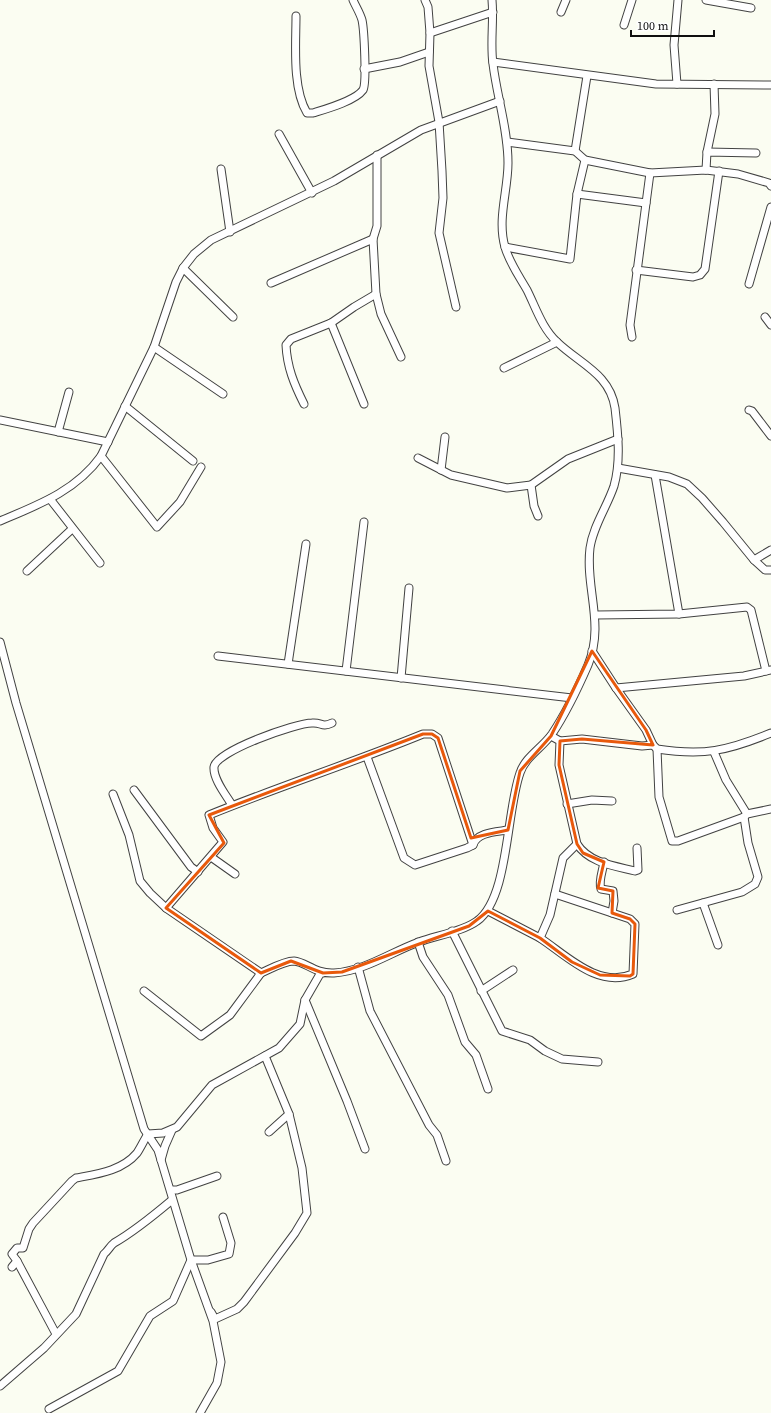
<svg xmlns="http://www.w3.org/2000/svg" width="771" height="1413" viewBox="0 0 771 1413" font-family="'Source Serif 4',serif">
<rect width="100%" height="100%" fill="#fbfdf2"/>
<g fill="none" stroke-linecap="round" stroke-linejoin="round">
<!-- street casing -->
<g stroke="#424242" stroke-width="9">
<g id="street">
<path d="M425 0 428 7 430 33 429 66 439 122 442 171 443 198 439 233 456 307"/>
<path d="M706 0 751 8"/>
<path d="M561 12 566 0"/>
<path d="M296 16C296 44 292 88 307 113H313C326 109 355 101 363 90 367 83 364 29 362 20 360 13 356 7 353 0"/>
<path d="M624 25 632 0"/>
<path d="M430 33 493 12"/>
<path d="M493 62 656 84 771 85"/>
<path d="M364 69 400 62 429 52"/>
<path d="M677 84 674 45 678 0"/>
<path d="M279 134 312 193"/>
<path d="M507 142 575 151 585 160 650 173 706 170 738 174 769 183 771 186"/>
<path d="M575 151 587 76"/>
<path d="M707 152 715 114 714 84"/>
<path d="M377 155V226L373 239 376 294 381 314 401 357"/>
<path d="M221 169 230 232"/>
<path d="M706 170 707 152 756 153"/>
<path d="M577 194 646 203"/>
<path d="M505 247 570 259 577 194 585 160"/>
<path d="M183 268 233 317"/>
<path d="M636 270 693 277 700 275 705 269 719 171"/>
<path d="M271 283 373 239"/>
<path d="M749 284 771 207"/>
<path d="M765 317 771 325"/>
<path d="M331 323 364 404"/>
<path d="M632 337 630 325 650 173"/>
<path d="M154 347 223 394"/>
<path d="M504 368 557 342"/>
<path d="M304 404C294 384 287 367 286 345L291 339 331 323 354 307 376 294"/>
<path d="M125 406 193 461"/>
<path d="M749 410 752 411 771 436"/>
<path d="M0 420 108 442"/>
<path d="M58 432 69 392"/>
<path d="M101 456 157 527 180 502 201 467"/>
<path d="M418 458 451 475 507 488 531 485 568 459 618 439"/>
<path d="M618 468 669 477 687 484 702 498 723 522 754 560 765 570H771"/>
<path d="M441 470 445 437"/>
<path d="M655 475 679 614"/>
<path d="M531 485 534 506 538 516"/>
<path d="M50 499 100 563"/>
<path d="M0 521C38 505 76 491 101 456L154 347 176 282 183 268 194 254 211 240 334 181 421 130 500 101"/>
<path d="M754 560 771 550"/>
<path d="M27 571 72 529"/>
<path d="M596 615 679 614 747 607 751 610 766 671"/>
<path d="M0 642 16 703 144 1129 158 1150 191 1260 213 1321 221 1362 217 1383 200 1413"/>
<path d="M592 651 616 688 646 730 653 745"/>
<path d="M218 656 572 698"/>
<path d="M288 664 306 544"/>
<path d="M346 671 364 522"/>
<path d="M401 678 409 588"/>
<path d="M616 688 744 676 771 670"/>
<path d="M551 736 560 741 559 765 577 844C589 863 615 866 635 871L638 870 637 848"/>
<path d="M560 741 582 739 642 746 653 745 657 749C704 756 727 751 771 733"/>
<path d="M657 749 659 797 672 841H678L744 817 747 814 771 809"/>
<path d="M714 752 726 780 747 814"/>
<path d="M367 757 404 858 415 865 467 848 473 845C477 832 496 832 508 830"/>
<path d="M134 790 191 867 198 872"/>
<path d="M113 794 129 835 140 881 150 893 166 908 261 973 230 1015 201 1036 144 991"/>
<path d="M567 804 592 800 612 801"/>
<path d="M232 805C226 795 213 779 214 767 216 751 296 723 312 723 322 722 321 728 332 723"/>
<path d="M577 844 563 858 550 915 540 938C566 955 598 989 633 974L635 924 630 919 612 913 614 901 613 891 601 889C598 882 603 870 604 862"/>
<path d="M211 857 235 874"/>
<path d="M555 894 612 913"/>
<path d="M703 903 718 945"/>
<path d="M166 908 223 842 213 828 209 815C280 786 352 763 423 734H432L438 738 473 845"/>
<path d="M677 910 742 892 755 884 758 877 748 843 744 817"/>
<path d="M488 911 540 938"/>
<path d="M452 931 502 1031 530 1040 545 1051 562 1059 598 1062"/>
<path d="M418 942 423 957 448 995 465 1042 476 1055 488 1089"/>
<path d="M358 967 370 1011 429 1125 437 1135 446 1161"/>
<path d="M261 973C270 969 284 961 294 961 306 962 315 974 334 973 365 971 391 952 419 942 435 936 464 931 477 921 509 898 506 812 520 773 525 757 542 748 552 734 566 713 578 688 588 665 605 624 585 588 590 548 593 526 607 507 614 486 621 461 618 434 615 408 610 374 580 364 557 342 542 328 536 308 527 290 519 276 509 262 505 247 497 219 508 191 508 163 508 129 497 97 493 64 490 43 494 21 492 0"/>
<path d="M481 991 513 970"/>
<path d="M305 1000 347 1101 365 1149"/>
<path d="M269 1132 289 1114"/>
<path d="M161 1160 165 1146 172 1130"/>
<path d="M171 1190H177L217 1176"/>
<path d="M17 1261 56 1334"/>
<path d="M12 1267 17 1261 12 1254 17 1248H23L29 1229 33 1223 72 1181 76 1178C97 1174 122 1171 137 1153 141 1147 144 1140 148 1134L163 1133 177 1127 212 1085 279 1048 300 1024 305 1000 320 974 323 973"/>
<path d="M211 1312 215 1319 237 1309 244 1302 295 1233 307 1213 302 1168 289 1114 265 1056"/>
<path d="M0 1386 44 1348 76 1314 104 1254C108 1251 110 1246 114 1243 135 1231 153 1216 172 1200"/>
<path d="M49 1409 118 1371 150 1316 173 1301 191 1260H208L229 1254 231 1243 223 1217"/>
</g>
</g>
<!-- street -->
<use href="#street" stroke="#fff" stroke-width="7"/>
</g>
<!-- marked area -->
<path fill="none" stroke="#e8590c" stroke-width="3" stroke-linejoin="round" d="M592 651 646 730 653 745 582 739 560 741 559 765 577 844 583 853 604 862 598 888 613 891 612 913 630 919 635 924 633 974 630 976 600 975 572 962 540 938 488 911 469 926 342 972 323 973 291 961 261 973 166 908 224 843 209 815 423 734H432L438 738 471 838 508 830 520 771 551 736Z"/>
<!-- scale -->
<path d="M631 30v6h83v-6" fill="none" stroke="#0f0f0f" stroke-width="2"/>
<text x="637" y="30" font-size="12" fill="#0f0f0f" stroke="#ffffff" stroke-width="3" paint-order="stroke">100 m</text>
</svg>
